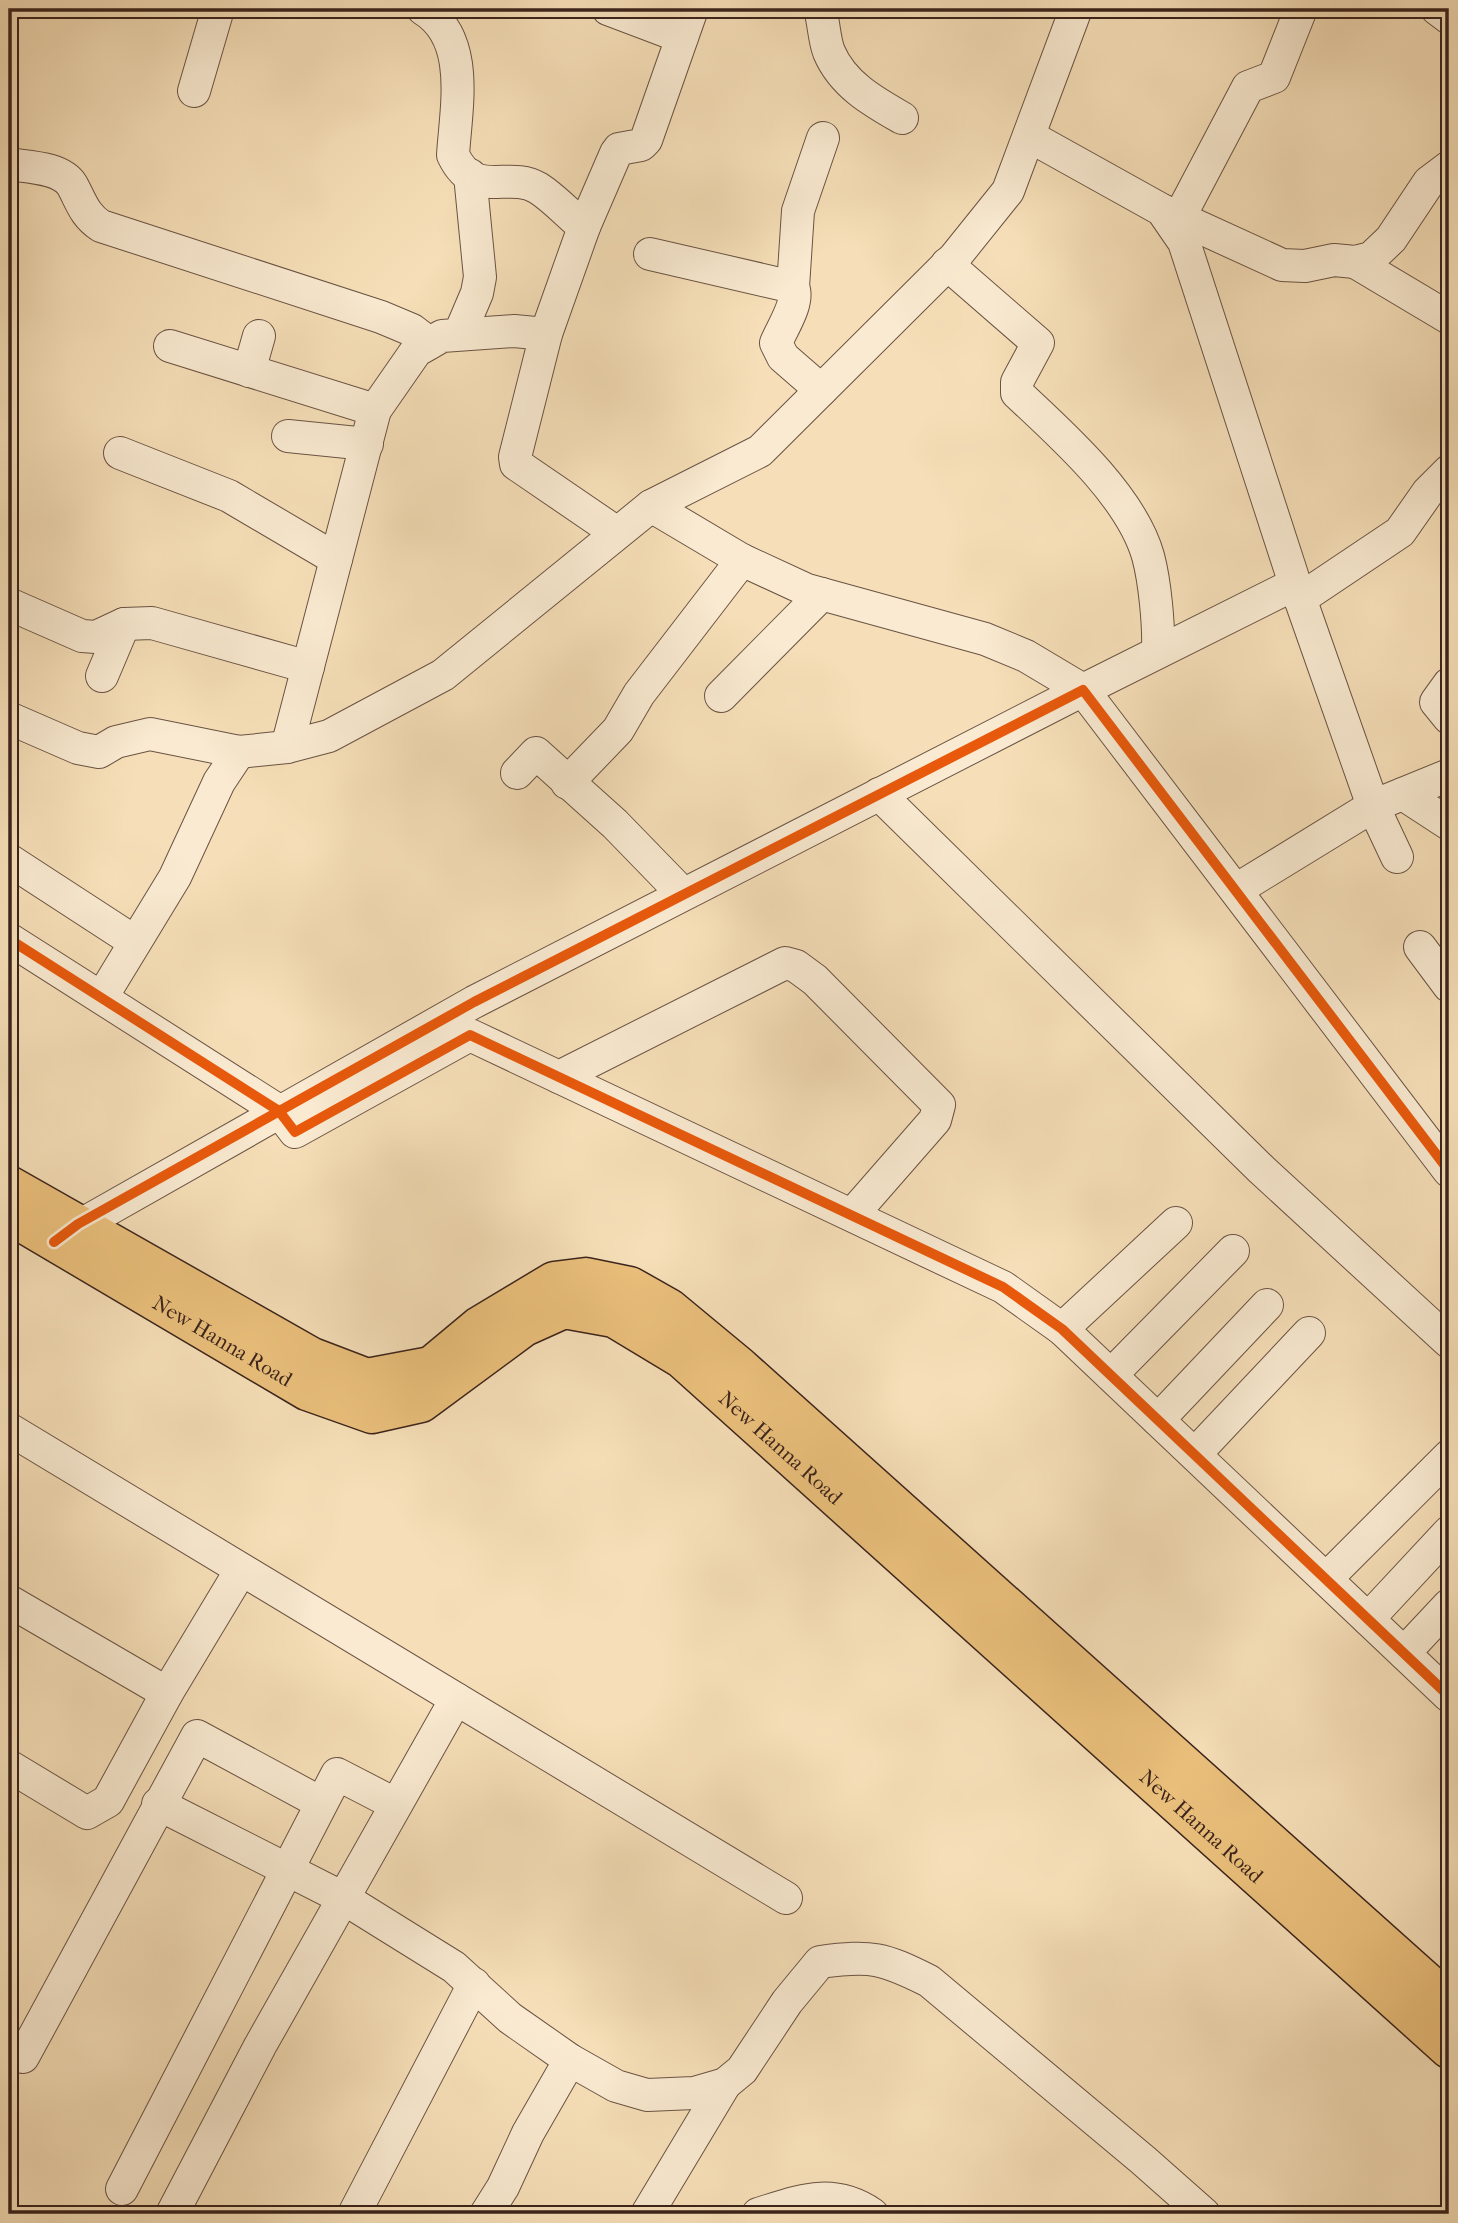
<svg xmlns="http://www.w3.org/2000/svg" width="1458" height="2223" viewBox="0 0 1458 2223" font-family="'IM FELL French Canon',serif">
<rect width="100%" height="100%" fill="#f6dfb8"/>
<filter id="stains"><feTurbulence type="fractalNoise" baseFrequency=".00286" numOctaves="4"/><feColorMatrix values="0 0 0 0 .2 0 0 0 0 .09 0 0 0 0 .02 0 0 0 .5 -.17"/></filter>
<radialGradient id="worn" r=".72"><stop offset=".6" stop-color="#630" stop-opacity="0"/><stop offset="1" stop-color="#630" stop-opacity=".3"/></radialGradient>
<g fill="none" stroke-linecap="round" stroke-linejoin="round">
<!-- minor casing -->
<g stroke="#6a5343" stroke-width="34">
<g id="minor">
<path d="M423 9C471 38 456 107 453 155 475 201 507 170 538 188 554 198 569 215 584 227"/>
<path d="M608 9 682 37"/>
<path d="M820 9C824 23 824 39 829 52 843 85 874 102 902 118"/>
<path d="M1437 9 1449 18"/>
<path d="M194 91 218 9"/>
<path d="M1029 136 1162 210 1184 242 1295 584 1373 806 1397 857"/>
<path d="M9 164C27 167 61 167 72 185 81 201 84 215 101 226L381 317 412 330 429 343"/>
<path d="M1164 211 1282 265 1305 266 1334 260 1355 262 1371 258 1391 239 1429 182 1449 167"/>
<path d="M1179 218 1248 87 1274 77 1301 9"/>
<path d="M650 254 793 287C800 302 782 328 776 343L783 357 821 390"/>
<path d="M1355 262 1449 318"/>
<path d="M947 264 1038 343 1017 382V393C1062 435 1131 496 1148 556 1155 582 1159 625 1158 652"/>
<path d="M793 287 798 211 823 138"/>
<path d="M460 333 477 293 480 277 470 175"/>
<path d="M170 346 375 410"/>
<path d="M249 371 259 336"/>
<path d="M288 436 367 444"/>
<path d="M120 453 229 496 336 559"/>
<path d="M651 506 742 560 807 590 985 639 1026 656 1083 690 1295 584"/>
<path d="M617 533 516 464 515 457 546 334 584 227 616 153 619 149 641 145 646 140 692 9"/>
<path d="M1300 599 1400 532 1428 492 1449 471"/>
<path d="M9 604 82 636 96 637 124 624 152 623 308 667"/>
<path d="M102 676 124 624"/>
<path d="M1449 684 1436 702 1449 718"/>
<path d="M721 696 822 594"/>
<path d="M9 718 78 748 99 752 116 742 150 734 239 752 287 747 329 736 443 675 651 506 760 451 955 257 1008 191 1076 9"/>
<path d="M287 747 375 410 416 351 442 336 514 331 546 334"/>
<path d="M517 773 536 753 615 824 683 894"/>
<path d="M567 783 618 730 639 694 742 560"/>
<path d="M879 794 1262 1170 1449 1342"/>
<path d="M1403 794 1449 824"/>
<path d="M9 860 135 942"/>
<path d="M1236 890 1373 806 1449 775"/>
<path d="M9 939 279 1111 295 1132 470 1035 1003 1287 1062 1329 1449 1696"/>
<path d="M1420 947 1449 986"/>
<path d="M102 997 175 877 219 782 239 752"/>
<path d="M559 1077 785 963 796 966 815 980 939 1105 935 1120 852 1215"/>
<path d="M63 1235 474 1002 1083 690 1449 1171"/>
<path d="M1062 1329 1176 1223"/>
<path d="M1111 1375 1233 1251"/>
<path d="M1158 1420 1267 1305"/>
<path d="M9 1429 786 1898"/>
<path d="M1195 1454 1309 1333"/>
<path d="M1326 1579 1449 1456"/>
<path d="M9 1601 167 1693"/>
<path d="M1368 1619 1449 1532"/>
<path d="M1404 1653 1449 1605"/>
<path d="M9 1766 87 1813 108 1801 167 1693 241 1570"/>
<path d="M158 1804 343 1898 454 1967 510 2018 570 2060 616 2086 647 2095 694 2093 725 2084 742 2070 787 2002 820 1962C872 1955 883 1958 929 1981L1143 2160 1204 2214"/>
<path d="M23 2057 197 1736 321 1803"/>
<path d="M122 2189 337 1774 395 1804"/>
<path d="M172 2214 260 2046 456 1699"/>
<path d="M354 2214 474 1984"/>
<path d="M486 2214 503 2187 528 2133 570 2060"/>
<path d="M647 2214 725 2084"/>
<path d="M758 2214C800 2201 832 2187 872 2214"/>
</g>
</g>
<!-- major casing -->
<g stroke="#3b241c" stroke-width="41">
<g id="major">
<path d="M9 1185 312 1357 367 1378 431 1366 479 1326 554 1281 586 1277 630 1286 669 1308 739 1366 1449 2002"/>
<path id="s1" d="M9 1215 307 1391 372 1414 421 1403 524 1327 564 1309 614 1318 682 1359 1449 2049"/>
</g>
</g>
<!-- minor -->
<use href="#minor" stroke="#f9ead1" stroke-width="32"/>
<!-- major -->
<use href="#major" stroke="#ebc07c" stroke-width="38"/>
<!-- cycleway casing -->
<g stroke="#f9ead1" stroke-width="15">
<g id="cycleway">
<path d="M9 939 279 1111 295 1132 470 1035 1003 1287 1062 1329 1449 1696"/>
<path d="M54 1242 78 1224 474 1002 1083 690 1449 1171"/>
</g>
</g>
<!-- cycleway -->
<use href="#cycleway" stroke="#e8590c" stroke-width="10"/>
</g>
<g text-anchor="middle" stroke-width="5" stroke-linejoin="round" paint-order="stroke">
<!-- street labels -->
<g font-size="21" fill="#3b241c" stroke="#f9ead1">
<text dy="7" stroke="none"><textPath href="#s1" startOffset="248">New Hanna Road</textPath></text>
<text dy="7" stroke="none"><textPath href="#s1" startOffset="900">New Hanna Road</textPath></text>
<text dy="7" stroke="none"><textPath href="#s1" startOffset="1466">New Hanna Road</textPath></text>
</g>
</g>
<!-- margin -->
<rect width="1458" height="2223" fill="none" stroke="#f6dfb8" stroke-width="35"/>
<rect x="10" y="10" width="1437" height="2202" fill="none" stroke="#3b241c" stroke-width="3.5"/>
<rect x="18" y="18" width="1423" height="2188" fill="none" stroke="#3b241c" stroke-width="2"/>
<rect width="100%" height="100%" filter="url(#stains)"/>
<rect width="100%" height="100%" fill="url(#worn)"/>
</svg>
